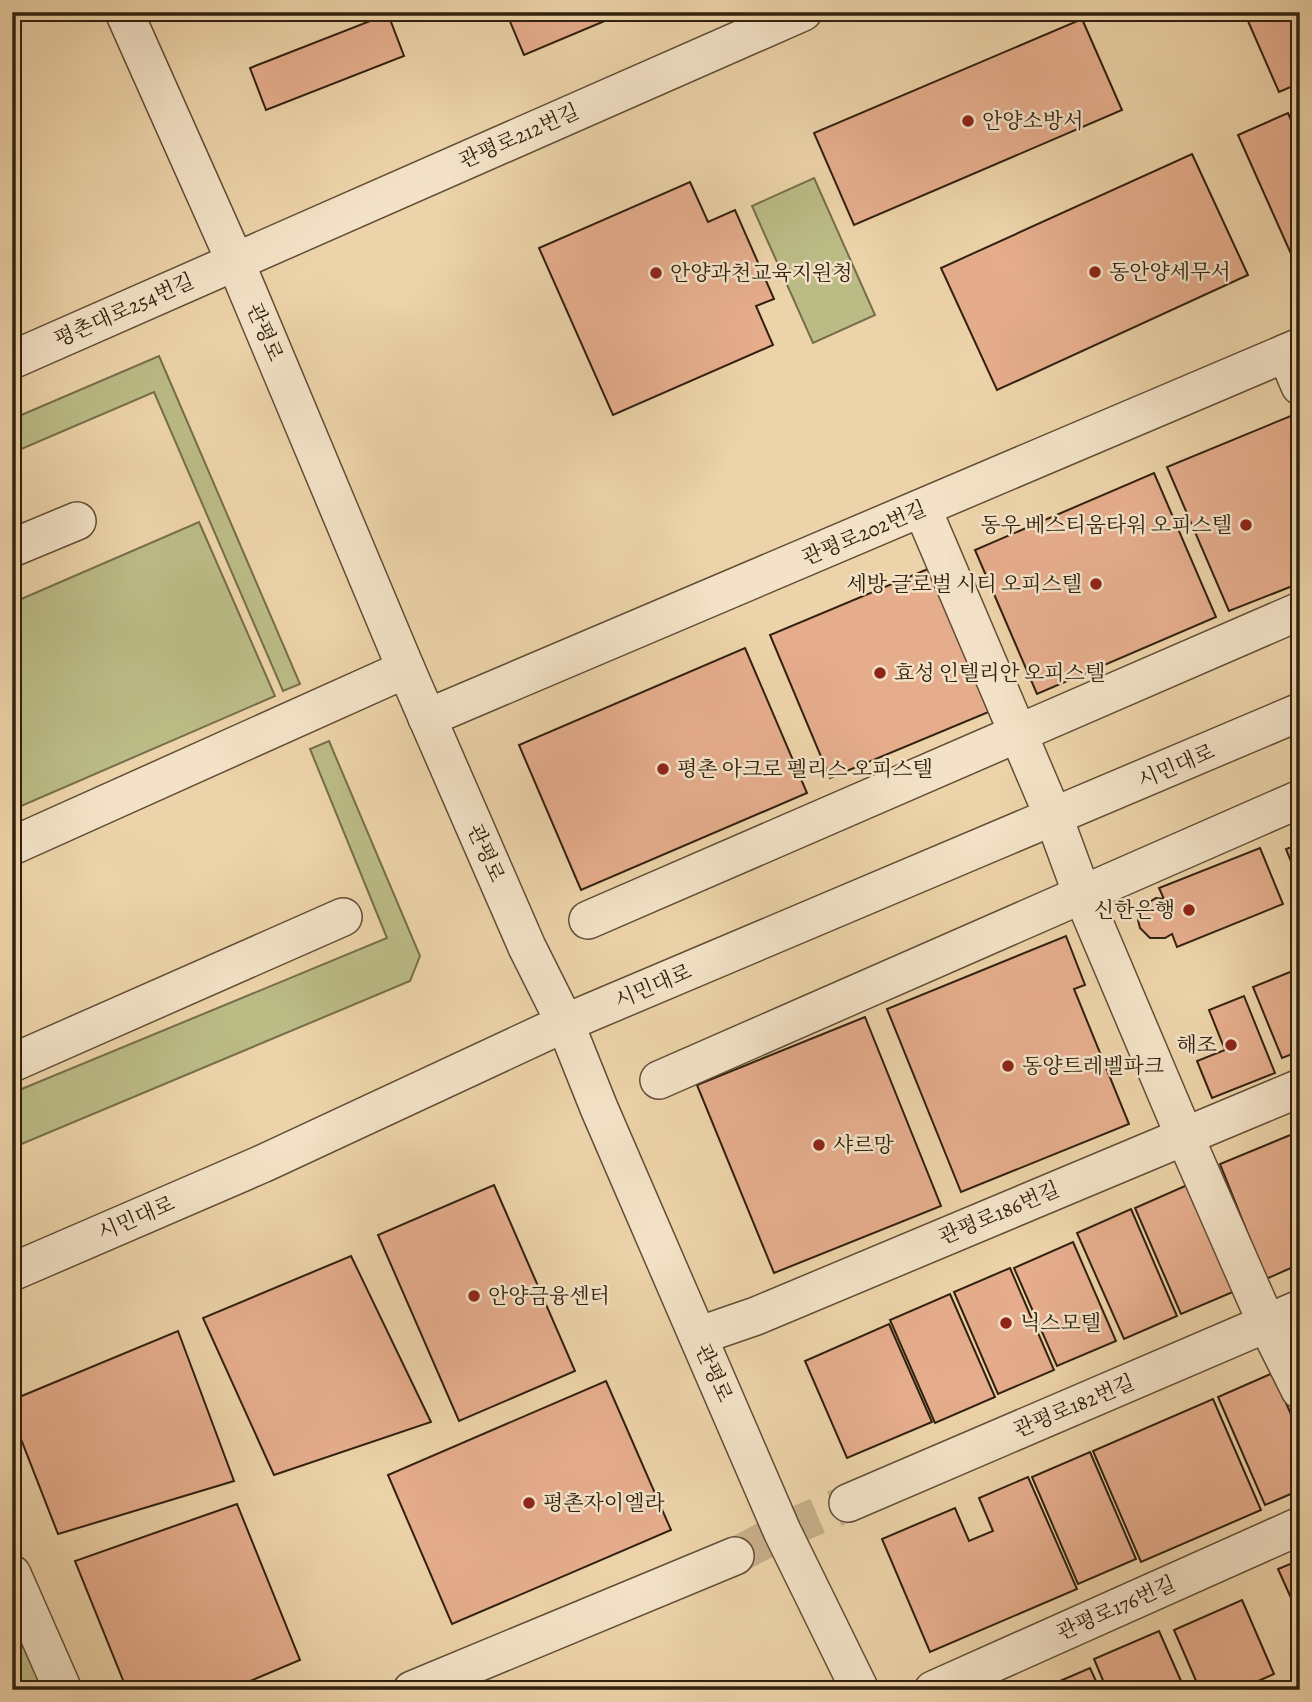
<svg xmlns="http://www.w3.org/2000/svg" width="1312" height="1702" viewBox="0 0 1312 1702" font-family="Alegreya,'Noto Serif KR',serif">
<rect width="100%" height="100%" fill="#edd3a9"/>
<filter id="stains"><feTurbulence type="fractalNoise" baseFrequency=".00286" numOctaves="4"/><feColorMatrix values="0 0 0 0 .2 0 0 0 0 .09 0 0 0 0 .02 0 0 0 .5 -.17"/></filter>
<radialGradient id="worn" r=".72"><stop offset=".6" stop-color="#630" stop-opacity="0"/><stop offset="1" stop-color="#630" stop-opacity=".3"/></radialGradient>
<!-- green -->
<g fill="#bbbb86" stroke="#766e4a" stroke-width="2">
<path d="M814 178 875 315 813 343 752 206Z"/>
<path d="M159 356 300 684 283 691 154 392 12 453V419Z"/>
<path d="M199 522 275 696 12 810V603Z"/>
<path d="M329 741 420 956 410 981 12 1148V1093L387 938 310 749Z"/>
<path d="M12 1605 49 1690H12Z"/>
</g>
<!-- building -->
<g fill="#e6ad8d" stroke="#31210e" stroke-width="2">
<path d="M506 12H626L524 55Z"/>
<path d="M1244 12H1300V83L1279 92Z"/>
<path d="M388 14 404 56 266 110 250 68Z"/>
<path d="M1082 19 1122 110 854 225 814 133Z"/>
<path d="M1288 113 1300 141V274L1238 135Z"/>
<path d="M1192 154 1248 275 997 390 941 268Z"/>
<path d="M690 182 708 222 735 210 774 299 756 306 773 345 613 415 539 248Z"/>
<path d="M1298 413 1300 418V583L1229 611 1167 467Z"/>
<path d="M1154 473 1216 617 1037 694 975 550Z"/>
<path d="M930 568 991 711 830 778 770 635Z"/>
<path d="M745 648 807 793 581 890 519 745Z"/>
<path d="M1300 844V884L1286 849Z"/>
<path d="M1260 848 1283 904 1177 947 1172 934 1165 938H1150L1140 928 1138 920 1143 906 1156 898 1164 899 1159 888Z"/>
<path d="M1066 936 1085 985 1074 989 1129 1124 961 1192 887 1009Z"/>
<path d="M1300 968V1051L1282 1058 1253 987Z"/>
<path d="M1244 996 1275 1073 1212 1098 1197 1061 1225 1050 1209 1010Z"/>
<path d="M865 1017 941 1206 774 1273 697 1085Z"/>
<path d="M1300 1131V1264L1266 1279 1220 1164Z"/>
<path d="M1194 1182 1240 1289 1181 1314 1135 1208Z"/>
<path d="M494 1185 575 1371 459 1421 378 1235Z"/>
<path d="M1131 1209 1177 1316 1124 1339 1077 1233Z"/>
<path d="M1073 1242 1116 1341 1057 1366 1014 1268Z"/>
<path d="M351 1256 431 1422 274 1475 203 1318Z"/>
<path d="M1010 1268 1054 1370 998 1394 954 1292Z"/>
<path d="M950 1294 995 1397 935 1423 890 1320Z"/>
<path d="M889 1324 932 1422 847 1458 805 1361Z"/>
<path d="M178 1331 234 1481 58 1534 12 1416V1400Z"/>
<path d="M1273 1373 1300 1435V1490L1265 1505 1218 1397Z"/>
<path d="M606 1381 671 1530 452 1624 388 1475Z"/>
<path d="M1213 1399 1261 1510 1141 1562 1093 1451Z"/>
<path d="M1090 1452 1136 1559 1078 1584 1032 1477Z"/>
<path d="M1028 1477 1077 1589 930 1652 882 1539 955 1508 969 1541 993 1531 979 1498Z"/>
<path d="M237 1504 300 1660 229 1690H127L75 1561Z"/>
<path d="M1300 1560V1618L1278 1569Z"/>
<path d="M1242 1600 1274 1674 1238 1690H1200L1174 1630Z"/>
<path d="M1159 1631 1185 1690H1107L1094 1659Z"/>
<path d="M1090 1668 1100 1690H1039Z"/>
<path d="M1300 1682V1690H1282Z"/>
</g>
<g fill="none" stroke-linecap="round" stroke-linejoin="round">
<!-- minor-tunnel -->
<path stroke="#c7af8a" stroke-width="37" stroke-dasharray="37 18" stroke-linecap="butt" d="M735 1556 782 1531 848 1503"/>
<!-- minor casing -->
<g stroke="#604e35" stroke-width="40">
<g id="minor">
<path d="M124 12 235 261 406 669 527 947 565 1023 599 1108 782 1531 860 1690"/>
<path d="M1286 353 1300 386"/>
<path d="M12 360 803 12"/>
<path d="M922 508 1054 818 1082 894 1184 1135 1267 1324 1300 1390"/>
<path d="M12 548 77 521"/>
<path d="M427 718 1300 347"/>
<path d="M12 846 406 669"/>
<path d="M588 920 1300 611"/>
<path d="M12 1063 343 917"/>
<path d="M659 1080 1300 799"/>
<path d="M12 1272 262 1164 565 1023 1300 712"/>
<path d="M698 1336 756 1316 1300 1088"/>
<path d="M848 1503 1300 1309"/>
<path d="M12 1574 63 1690"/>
<path d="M412 1690 735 1556"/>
<path d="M933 1690 1300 1526"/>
</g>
</g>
<!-- minor -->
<use href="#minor" stroke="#f3e2c7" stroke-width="37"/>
</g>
<!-- markers -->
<g fill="#8f2418" stroke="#f3e2c7" stroke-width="2.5">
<circle cx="968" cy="121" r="7"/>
<circle cx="1095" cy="272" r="7"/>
<circle cx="656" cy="273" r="7"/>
<circle cx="1246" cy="525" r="7"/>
<circle cx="1096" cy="584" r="7"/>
<circle cx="880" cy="673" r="7"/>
<circle cx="663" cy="769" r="7"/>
<circle cx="1189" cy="910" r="7"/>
<circle cx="1231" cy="1045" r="7"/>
<circle cx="1008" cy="1066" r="7"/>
<circle cx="819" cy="1145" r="7"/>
<circle cx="474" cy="1296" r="7"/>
<circle cx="1006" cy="1323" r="7"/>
<circle cx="529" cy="1503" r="7"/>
</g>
<g text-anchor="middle" stroke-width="5" stroke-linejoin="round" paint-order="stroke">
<!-- poi labels -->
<g font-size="21" fill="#31210e" stroke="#f3e2c7" text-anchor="start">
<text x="982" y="128">안양소방서</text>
<text x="1109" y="279">동안양세무서</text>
<text x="670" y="280">안양과천교육지원청</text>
<text x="1232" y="532" text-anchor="end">동우 베스티움타워 오피스텔</text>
<text x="1082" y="591" text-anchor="end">세방 글로벌 시티 오피스텔</text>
<text x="894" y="680">효성 인텔리안 오피스텔</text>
<text x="677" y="776">평촌 아크로 펠리스 오피스텔</text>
<text x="1175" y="917" text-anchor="end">신한은행</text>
<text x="1217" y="1052" text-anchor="end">해조</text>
<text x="1022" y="1073">동양트레벨파크</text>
<text x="833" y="1152">샤르망</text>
<text x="488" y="1303">안양금융센터</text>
<text x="1020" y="1330">닉스모텔</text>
<text x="543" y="1510">평촌자이엘라</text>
</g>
<!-- street labels -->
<g font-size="21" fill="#31210e" stroke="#f3e2c7">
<text transform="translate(519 136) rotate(-24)" y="7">관평로212번길</text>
<text transform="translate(124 310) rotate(-24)" y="7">평촌대로254번길</text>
<text transform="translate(265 332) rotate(67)" y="7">관평로</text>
<text transform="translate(864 533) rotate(-23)" y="7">관평로202번길</text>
<text transform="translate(1176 766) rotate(-23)" y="7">시민대로</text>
<text transform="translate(486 853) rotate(66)" y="7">관평로</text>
<text transform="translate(653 986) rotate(-23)" y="7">시민대로</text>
<text transform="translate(999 1213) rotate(-23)" y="7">관평로186번길</text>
<text transform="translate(136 1218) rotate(-23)" y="7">시민대로</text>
<text transform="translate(714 1373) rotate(66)" y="7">관평로</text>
<text transform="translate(1074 1406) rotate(-23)" y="7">관평로182번길</text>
<text transform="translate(1116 1608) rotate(-24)" y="7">관평로176번길</text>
</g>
</g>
<!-- margin -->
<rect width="1312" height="1702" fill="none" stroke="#edd3a9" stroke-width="42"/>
<rect x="14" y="14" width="1284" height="1674" fill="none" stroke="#31210e" stroke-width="3.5"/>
<rect x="21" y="21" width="1270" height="1660" fill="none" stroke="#31210e" stroke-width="2"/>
<rect width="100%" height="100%" filter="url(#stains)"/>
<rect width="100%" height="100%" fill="url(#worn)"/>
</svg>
